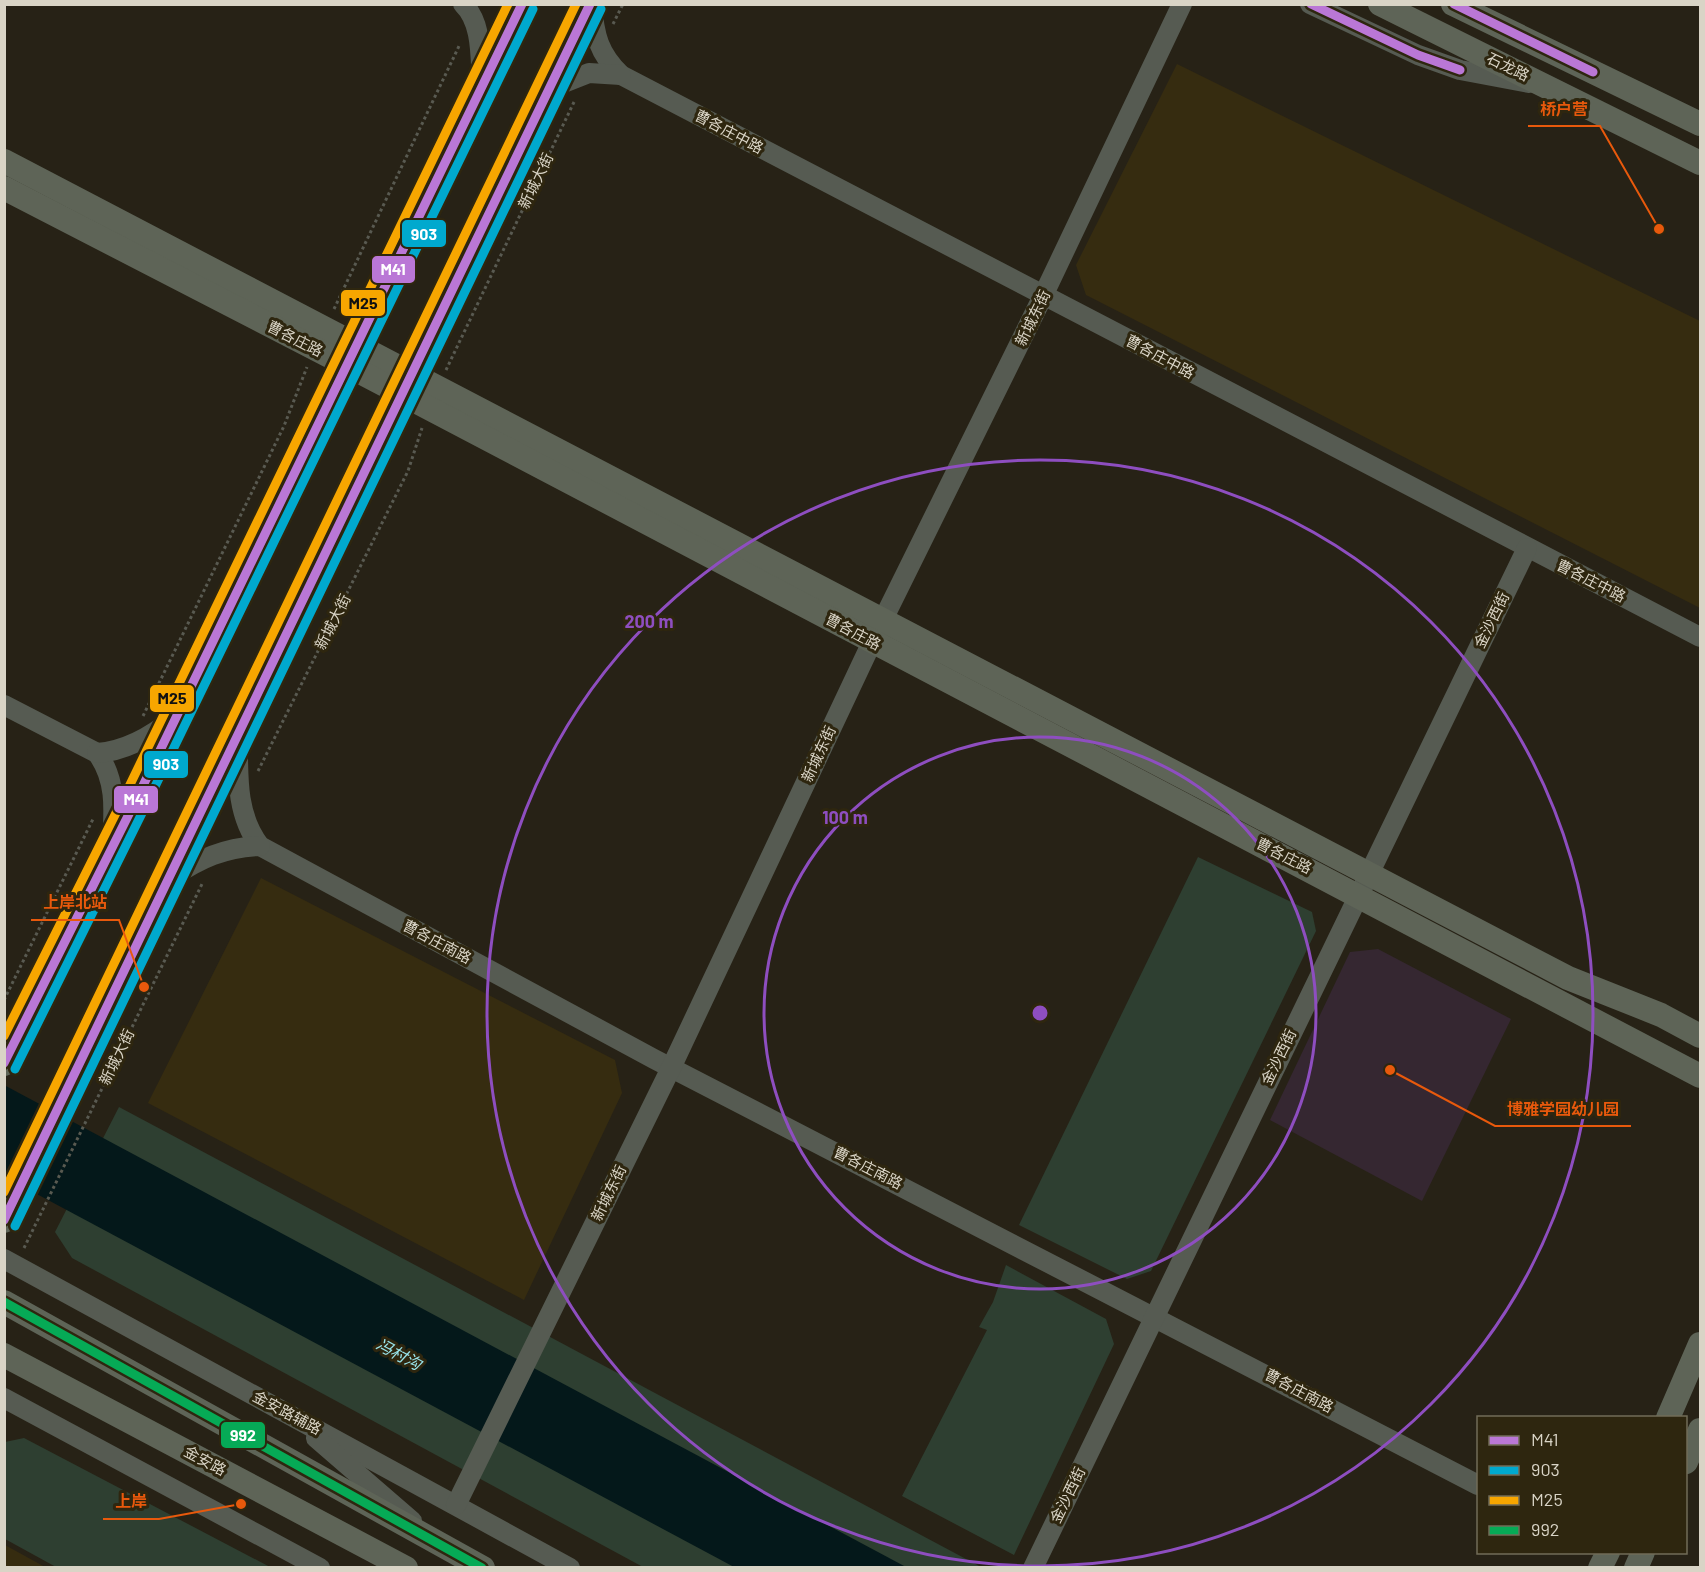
<svg xmlns="http://www.w3.org/2000/svg" width="1705" height="1572" viewBox="0 0 1705 1572" font-family="Barlow,'Noto Sans SC',sans-serif">
<rect width="100%" height="100%" fill="#272216"/>
<!-- built -->
<g fill="#362c10">
<path d="M1177 64 1700 321V608L1086 295 1076 265Z"/>
<path d="M261 878 615 1060 622 1093 524 1300 148 1103Z"/>
<path d="M4 1545H5L45 1567H5Z"/>
</g>
<!-- education -->
<path fill="#352731" d="M1378 949 1511 1019 1422 1201 1270 1120 1350 952Z"/>
<!-- green -->
<g fill="#2e3f31">
<path d="M1198 857 1312 912 1316 931 1151 1271 1127 1279 1019 1225Z"/>
<path d="M119 1107 981 1567H643L72 1258 55 1232Z"/>
<path d="M1006 1265 1106 1319 1114 1344 1014 1555 902 1496 987 1330 979 1327 993 1302Z"/>
<path d="M24 1438 270 1567H56L5 1539V1442Z"/>
</g>
<!-- water -->
<path fill="#04181a" d="M4 1085 906 1567H734L5 1177Z"/>
<g fill="none" stroke-linecap="round" stroke-linejoin="round">
<!-- path -->
<g stroke="#595a51" stroke-width="3" stroke-dasharray="3 3" stroke-linecap="butt">
<path d="M613 24 623 4"/>
<path d="M334 309 460 44"/>
<path d="M446 370 575 100"/>
<path d="M143 716 284 426 307 367"/>
<path d="M258 771 408 471 422 428"/>
<path d="M4 1000 94 817"/>
<path d="M24 1248 203 882"/>
</g>
<!-- minor -->
<g stroke="#565b52" stroke-width="20">
<path d="M463 4C483 23 480 59 482 84"/>
<path d="M592 4C594 35 599 54 621 75L1700 637"/>
<path d="M1310 4 1418 55 1460 70 1529 83"/>
<path d="M551 88 589 73 621 75"/>
<path d="M4 705 97 753C117 780 114 811 112 843"/>
<path d="M238 739C238 776 236 815 260 846L654 1059 1478 1485"/>
<path d="M97 753C127 751 152 736 175 717"/>
<path d="M171 878C199 859 225 847 260 846"/>
<path d="M4 1259 570 1568"/>
<path d="M4 1398 320 1568"/>
<path d="M316 1438 412 1521"/>
<path d="M456 1505 671 1068 872 642 1043 296 1182 4"/>
<path d="M1033 1568 1527 548"/>
</g>
<!-- major -->
<g stroke="#5e6457" stroke-width="24">
<path d="M1380 4 1700 163"/>
<path d="M1453 4 1700 124"/>
<path d="M4 161 1568 978 1661 1015 1700 1036"/>
<path d="M4 188 345 364 1700 1076"/>
<path d="M4 1064C183 714 346 356 522 4"/>
<path d="M4 1221 590 4"/>
<path d="M4 1302 483 1568"/>
<path d="M4 1355 406 1568"/>
<path d="M1668 1418 1700 1344"/>
<path d="M1686 1462 1700 1430"/>
<path d="M1600 1568 1608 1552"/>
<path d="M1636 1568 1643 1552"/>
</g>
<!-- bus-1 casing -->
<g stroke="#2e260f" stroke-width="14">
<g id="bus-1">
<path d="M1311 4 1418 55 1460 70"/>
<path d="M1454 4 1593 72"/>
<path d="M4 1063 136 800 522 4"/>
<path d="M4 1220 590 4"/>
</g>
</g>
<!-- bus-2 casing -->
<g stroke="#2e260f" stroke-width="14">
<g id="bus-2">
<path d="M15 1069 146 805 533 9"/>
<path d="M15 1226 601 9"/>
</g>
</g>
<!-- bus-3 casing -->
<g stroke="#2e260f" stroke-width="14">
<g id="bus-3">
<path d="M4 1036 125 795 508 4"/>
<path d="M4 1192 576 4"/>
</g>
</g>
<!-- bus-4 casing -->
<g stroke="#2e260f" stroke-width="14">
<path id="bus-4" d="M4 1302 482 1568"/>
</g>
<!-- bus-1 -->
<use href="#bus-1" stroke="#ba77d6" stroke-width="9"/>
<!-- bus-2 -->
<use href="#bus-2" stroke="#00a9ce" stroke-width="9"/>
<!-- bus-3 -->
<use href="#bus-3" stroke="#f7a600" stroke-width="9"/>
<!-- bus-4 -->
<use href="#bus-4" stroke="#06aa56" stroke-width="9"/>
</g>
<!-- distance rings -->
<g fill="none" stroke="#8e4ec0" stroke-width="3">
<circle cx="1040" cy="1013" r="276"/>
<circle cx="1040" cy="1013" r="553"/>
</g>
<g text-anchor="middle" stroke-width="6" stroke-linejoin="round" paint-order="stroke">
<!-- street labels -->
<g font-size="15" fill="#d9d4c6" stroke="#2e260f">
<text transform="translate(1508 67) rotate(26)" y="5">石龙路</text>
<text transform="translate(729 132) rotate(28)" y="5">曹各庄中路</text>
<text transform="translate(536 181) rotate(-64)" y="5">新城大街</text>
<text transform="translate(1033 318) rotate(-64)" y="5">新城东街</text>
<text transform="translate(295 339) rotate(27)" y="5">曹各庄路</text>
<text transform="translate(1160 357) rotate(28)" y="5">曹各庄中路</text>
<text transform="translate(1591 581) rotate(27)" y="5">曹各庄中路</text>
<text transform="translate(1492 620) rotate(-64)" y="5">金沙西街</text>
<text transform="translate(333 622) rotate(-63)" y="5">新城大街</text>
<text transform="translate(853 632) rotate(28)" y="5">曹各庄路</text>
<text transform="translate(819 754) rotate(-65)" y="5">新城东街</text>
<text transform="translate(1284 856) rotate(27)" y="5">曹各庄路</text>
<text transform="translate(437 942) rotate(28)" y="5">曹各庄南路</text>
<text transform="translate(117 1057) rotate(-64)" y="5">新城大街</text>
<text transform="translate(1279 1057) rotate(-64)" y="5">金沙西街</text>
<text transform="translate(868 1168) rotate(27)" y="5">曹各庄南路</text>
<text transform="translate(609 1193) rotate(-64)" y="5">新城东街</text>
<text transform="translate(1299 1391) rotate(28)" y="5">曹各庄南路</text>
<text transform="translate(287 1413) rotate(28)" y="5">金安路辅路</text>
<text transform="translate(205 1461) rotate(28)" y="5">金安路</text>
<text transform="translate(1068 1495) rotate(-64)" y="5">金沙西街</text>
</g>
<!-- water labels -->
<g font-size="16" font-style="italic" fill="#99e5ec" stroke="#2e260f">
<text transform="translate(399 1354) rotate(28)" y="6">冯村沟</text>
</g>
</g>
<circle cx="1040" cy="1013" r="9" fill="#8e4ec0" stroke="#2e260f" stroke-width="3"/>
<g font-size="18" text-anchor="middle" font-weight="bold" fill="#8e4ec0" stroke="#2e260f" stroke-width="6" stroke-linejoin="round" paint-order="stroke">
<text x="649" y="628">200 m</text>
<text x="845" y="824">100 m</text>
</g>
<!-- callouts -->
<path fill="none" stroke="#e8590c" stroke-width="2" d="M1659 229L1600 126H1528M144 987L119 920H31M1390 1070L1495 1126H1631M241 1504L159 1519H103"/>
<g fill="#e8590c" stroke="#2e260f" stroke-width="2">
<circle cx="1659" cy="229" r="6"/>
<circle cx="144" cy="987" r="6"/>
<circle cx="1390" cy="1070" r="6"/>
<circle cx="241" cy="1504" r="6"/>
</g>
<g font-size="16" text-anchor="middle" font-weight="bold" fill="#e8590c" stroke="#2e260f" stroke-width="6" stroke-linejoin="round" paint-order="stroke">
<text x="1564" y="115">桥户营</text>
<text x="75" y="908">上岸北站</text>
<text x="1563" y="1115">博雅学园幼儿园</text>
<text x="131" y="1507">上岸</text>
</g>
<g stroke="#2e260f" stroke-width="2">
<rect x="401" y="219" width="46" height="29" rx="6" fill="#00a9ce"/>
<rect x="371" y="255" width="45" height="29" rx="6" fill="#ba77d6"/>
<rect x="340" y="289" width="46" height="28" rx="6" fill="#f7a600"/>
<rect x="149" y="684" width="46" height="29" rx="6" fill="#f7a600"/>
<rect x="143" y="750" width="46" height="29" rx="6" fill="#00a9ce"/>
<rect x="113" y="785" width="46" height="29" rx="6" fill="#ba77d6"/>
<rect x="220" y="1421" width="46" height="28" rx="6" fill="#06aa56"/>
</g>
<g font-size="16" text-anchor="middle" font-weight="bold" fill="#fff">
<text x="424" y="240">903</text>
<text x="393" y="275">M41</text>
<text x="166" y="770">903</text>
<text x="136" y="805">M41</text>
<text x="243" y="1441">992</text>
</g>
<g font-size="16" text-anchor="middle" font-weight="bold" fill="#111">
<text x="363" y="309">M25</text>
<text x="172" y="704">M25</text>
</g>
<!-- border -->
<rect width="1705" height="1572" fill="none" stroke="#d9d4c6" stroke-width="12"/>
<!-- legend -->
<rect x="1477" y="1416" width="210" height="138" fill="#2e260f" stroke="#726c58" stroke-width="1.5"/>
<rect x="1489" y="1436" width="30" height="9" fill="#ba77d6" stroke="#726c58" stroke-width="1.5"/>
<text x="1531" y="1446" font-size="18" fill="#d9d4c6">M41</text>
<rect x="1489" y="1466" width="30" height="9" fill="#00a9ce" stroke="#726c58" stroke-width="1.5"/>
<text x="1531" y="1476" font-size="18" fill="#d9d4c6">903</text>
<rect x="1489" y="1496" width="30" height="9" fill="#f7a600" stroke="#726c58" stroke-width="1.5"/>
<text x="1531" y="1506" font-size="18" fill="#d9d4c6">M25</text>
<rect x="1489" y="1526" width="30" height="9" fill="#06aa56" stroke="#726c58" stroke-width="1.5"/>
<text x="1531" y="1536" font-size="18" fill="#d9d4c6">992</text>
</svg>
